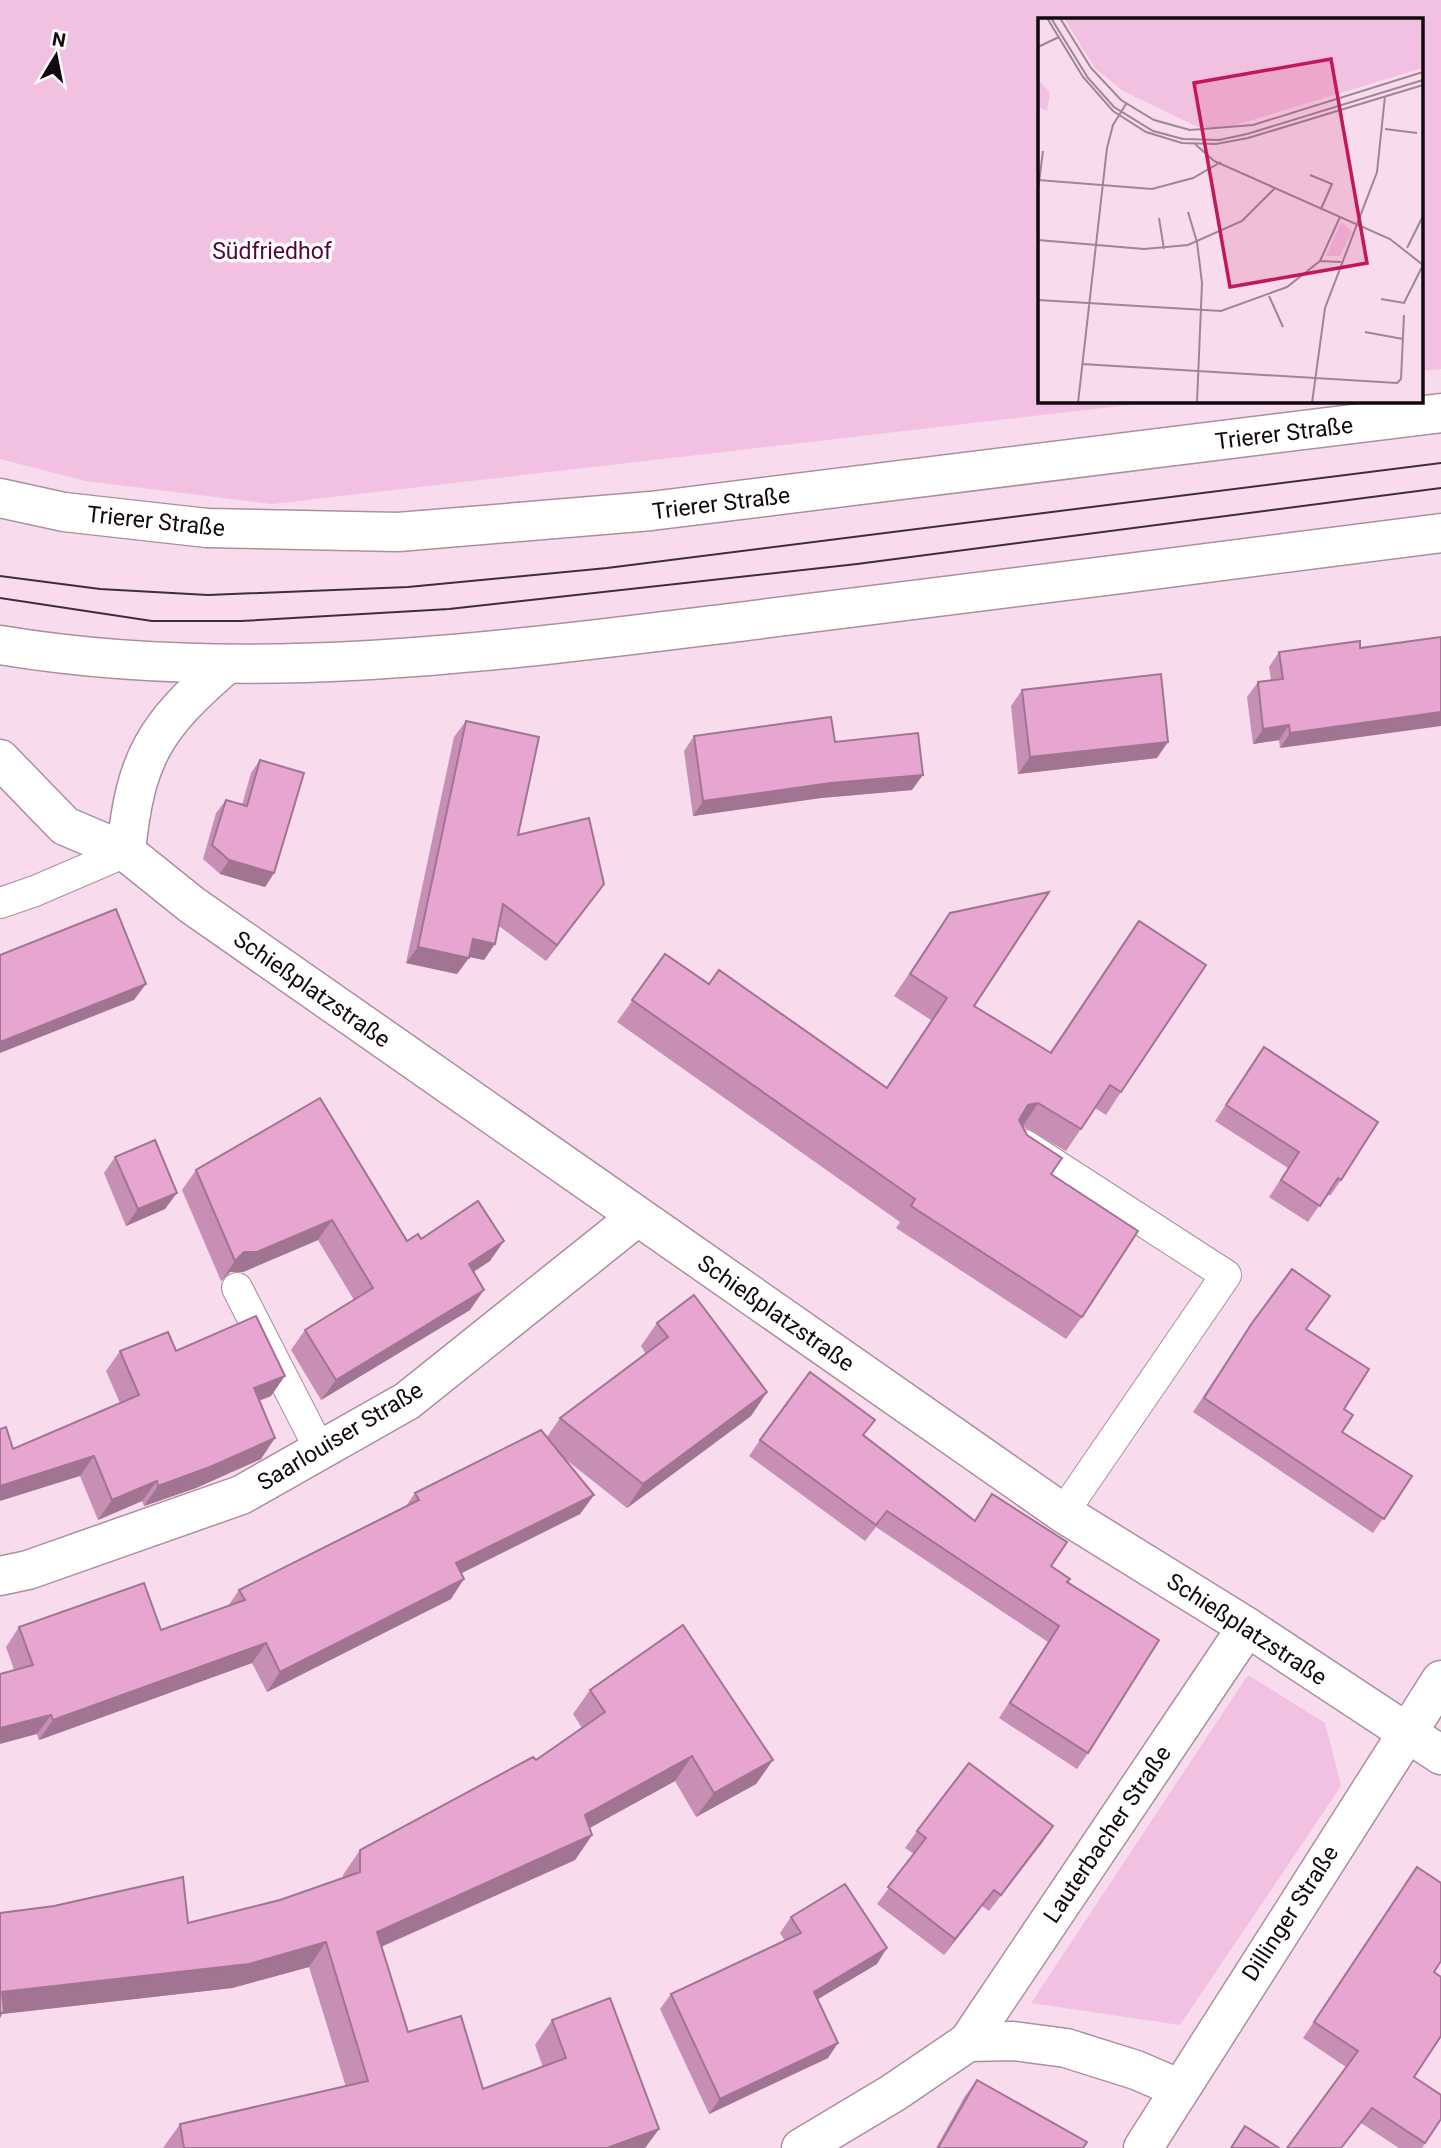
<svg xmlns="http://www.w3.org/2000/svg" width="1441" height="2148" viewBox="0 0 1441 2148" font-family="Roboto,sans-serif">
<rect width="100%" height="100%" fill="#f8dbed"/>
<!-- green -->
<g fill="#f2c0e0">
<path d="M0 0H1441V369L1422 371V19H1040V401H1164L272 504 86 481 0 459Z"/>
<path d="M1248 1675 1325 1723 1341 1786 1180 2025 1031 2003Z"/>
</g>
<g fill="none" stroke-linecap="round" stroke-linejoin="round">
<!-- lane casing -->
<g stroke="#aa8fa1" stroke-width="32">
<g id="lane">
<path d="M0 903 35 891 126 852"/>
<path d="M1025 1145 1226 1275 1063 1513"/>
<path d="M237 1288 320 1450"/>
</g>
</g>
<!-- street casing -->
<g stroke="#aa8fa1" stroke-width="41">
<g id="street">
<path d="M0 759 65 826 126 852 192 905 1063 1513 1247 1627 1441 1755"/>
<path d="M126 852C135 757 155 726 227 664"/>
<path d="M0 1576 28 1570 241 1495 407 1401 637 1217"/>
<path d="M968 2042 1247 1627"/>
<path d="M801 2148 893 2093 968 2042 1013 2041 1066 2048 1136 2070 1178 2088"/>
<path d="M1143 2148 1441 1680"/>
</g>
</g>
<!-- secondary casing -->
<g stroke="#aa8fa1" stroke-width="41">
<g id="secondary">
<path d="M0 498 64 512 207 528 398 532 651 511 1441 413"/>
<path d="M0 645C252 687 510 650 762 619 988 591 1215 562 1441 533"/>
</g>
</g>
<!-- lane -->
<use href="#lane" stroke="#fff" stroke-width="30"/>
<!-- street -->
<use href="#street" stroke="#fff" stroke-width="38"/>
<!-- secondary -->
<use href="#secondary" stroke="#fff" stroke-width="38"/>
<!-- tram -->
<g stroke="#3c3038" stroke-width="2">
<path d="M0 576 100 589 208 595 408 587 607 568 1441 463"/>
<path d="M0 598 152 621H241L449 609 857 564 1441 488"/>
</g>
</g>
<!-- wall -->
<g fill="#c68fb3">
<path d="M1360 641 1280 748 1279 740 1253 744 1247 697 1258 682 1271 680 1269 667 1279 652Z"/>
<path d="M1022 690 1157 758 1018 774 1011 706Z"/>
<path d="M466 721 518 835 592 900 546 961 499 926 484 960 469 957 457 974 406 963 454 737Z"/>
<path d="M694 736 835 742 912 790 821 798 693 816 684 751Z"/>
<path d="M260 760 274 873 265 887 220 874 203 859 216 813 226 800 242 805 251 773Z"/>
<path d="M950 913 974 1006 1050 1052 1139 921 1121 1092 1106 1115 1095 1108 1066 1151 1022 1126 1051 1174 1082 1317 1066 1339 896 1228 900 1222 617 1022 665 954 709 984 886 1088 931 1020 894 996Z"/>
<path d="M1264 1047 1341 1180 1330 1196 1327 1194 1308 1222 1269 1197 1288 1168 1215 1121Z"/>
<path d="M115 1157 165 1209 126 1226 104 1173Z"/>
<path d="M196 1170 407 1241 421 1239 490 1261 473 1272 470 1310 321 1400 291 1350 305 1330 354 1300 318 1240 243 1272H230L221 1281 182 1190Z"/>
<path d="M657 1323 767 1392 751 1416 627 1508 564 1458 594 1495 580 1514 461 1573 451 1599 267 1692 252 1663 39 1740 6 1647 19 1627 161 1630 228 1606 239 1590 406 1506 415 1493 547 1437 560 1418 646 1354 641 1346Z"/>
<path d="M1252 1323 1307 1329 1344 1409 1342 1432 1412 1476 1373 1533 1193 1412Z"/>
<path d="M120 1351 271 1396 259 1401 261 1459 196 1488 144 1506 142 1501 98 1520 80 1476 13 1449 120 1403 106 1371Z"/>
<path d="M864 1435 974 1521 992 1494 1051 1566 1067 1582 1088 1753 1077 1769 999 1718 1048 1642 876 1527 865 1541 749 1456 760 1440Z"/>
<path d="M590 1690 773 1760 756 1784 696 1817 675 1781 589 1828 592 1835 575 1860 381 1947 408 2032 483 2089 543 2067 535 2045 552 2020 659 2129 645 2148H163L180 2124 346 2087 309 1967 232 1988 2 2014 0 2018V1913L188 1923 280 1900 343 1878V1875L360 1850 536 1760 582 1728 573 1714Z"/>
<path d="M1053 1826 989 1911 982 1906 944 1955 877 1904 914 1854 905 1848 917 1831Z"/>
<path d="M1406 1883 1434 1972 1414 2077 1441 2119 1422 2148H1399L1361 2123 1346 2067 1303 2038Z"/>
<path d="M791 1917 877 1964 818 1999 828 2058 709 2114 660 2009 671 1994 785 1941 780 1933Z"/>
<path d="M977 2080 1083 2148H936L965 2096Z"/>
</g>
<!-- shaded-wall -->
<g fill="#a17492">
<path d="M1441 712V726L1280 748 1290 733Z"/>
<path d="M1289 725 1279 740 1253 744 1263 729Z"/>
<path d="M1168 742 1157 758 1018 774 1030 757Z"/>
<path d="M923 775 912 790 821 798 693 816 703 801 831 783Z"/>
<path d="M229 860 274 873 265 887 220 874Z"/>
<path d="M604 884 592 900 546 961 557 945Z"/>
<path d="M473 939 495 944 484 960 461 955Z"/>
<path d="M418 947 469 958 457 974 406 963Z"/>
<path d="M146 984 134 1000 0 1053V1042Z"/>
<path d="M1038 1103 1023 1126 1012 1128 1028 1105Z"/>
<path d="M177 1193 165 1209 126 1226 138 1209Z"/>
<path d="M332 1220 318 1240 243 1272H230L221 1281 235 1261 244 1252Z"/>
<path d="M504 1241 490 1261 455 1284 469 1264Z"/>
<path d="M484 1290 470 1310 321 1400 336 1380Z"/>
<path d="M285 1376 271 1396 239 1408 254 1388Z"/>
<path d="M767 1392 751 1416 627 1508 643 1484Z"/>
<path d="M275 1438 261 1459 196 1488 144 1506 158 1486Z"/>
<path d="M94 1456 80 1476 0 1501V1486Z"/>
<path d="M157 1481 142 1501 98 1520 112 1500Z"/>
<path d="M594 1495 580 1514 442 1583 456 1563Z"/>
<path d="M464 1579 451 1599 267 1692 280 1672Z"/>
<path d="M266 1643 252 1663 39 1740 53 1720Z"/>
<path d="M51 1715 37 1734 0 1744V1728Z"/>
<path d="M692 1756 675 1781 568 1840 585 1815Z"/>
<path d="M773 1760 756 1784 696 1817 714 1793Z"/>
<path d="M1053 1826 1042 1843 989 1911 1001 1895Z"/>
<path d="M592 1835 575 1860 360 1956 377 1932Z"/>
<path d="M994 1890 982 1906 944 1955 955 1939Z"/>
<path d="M326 1942 309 1967 232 1988 2 2014 0 2018V1994L2 1992Z"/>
<path d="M887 1948 877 1964 803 2008 814 1992Z"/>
<path d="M838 2043 828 2058 709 2114 720 2099Z"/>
<path d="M659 2129 645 2148H607Z"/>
</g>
<!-- building -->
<g fill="#e6a6d0" stroke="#a17492" stroke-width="2">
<path d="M1441 637V712L1290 733 1289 725 1263 729 1258 682 1283 679 1279 652 1360 641V648Z"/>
<path d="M1161 674 1168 742 1030 757 1022 690Z"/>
<path d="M831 717 835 742 918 733 923 775 831 783 703 801 694 736Z"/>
<path d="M466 721 539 737 518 835 589 818 604 884 557 945 503 904 495 944 473 939 469 958 418 947Z"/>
<path d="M260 760 304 773 274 873 229 860 212 845 226 800 247 806Z"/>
<path d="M1049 892 974 1006 1051 1053 1139 921 1206 965 1121 1092 1110 1085 1081 1129 1038 1103 1028 1105 1019 1120 1027 1135 1062 1158 1051 1174 1138 1231 1082 1317 911 1206 915 1199 632 1000 665 954 709 984 719 970 887 1088 947 998 910 974 950 913Z"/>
<path d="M116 909 146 984 0 1042V955Z"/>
<path d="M1264 1047 1378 1122 1341 1180 1338 1178 1320 1206 1281 1180 1299 1152 1226 1105Z"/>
<path d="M320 1098 407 1241 418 1234 421 1239 478 1201 504 1241 469 1264 484 1290 336 1380 305 1330 373 1288 332 1220 257 1252H244L235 1261 196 1170Z"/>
<path d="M155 1140 177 1193 138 1209 115 1157Z"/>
<path d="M1292 1269 1330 1296 1306 1329 1369 1369 1344 1409 1353 1415 1342 1432 1412 1476 1384 1519 1204 1398 1252 1323Z"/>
<path d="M694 1295 767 1392 643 1484 560 1418 668 1337 657 1323Z"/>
<path d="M256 1316 285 1376 254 1388 275 1438 210 1467 158 1486 157 1481 112 1500 94 1456 0 1486V1429L6 1427 13 1449 139 1395 120 1351 168 1332 176 1351Z"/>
<path d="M810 1372 875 1420 863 1435 975 1521 992 1494 1067 1542 1051 1566 1070 1579 1067 1582 1159 1640 1088 1753 1010 1703 1059 1626 887 1511 876 1525 760 1440Z"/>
<path d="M541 1430 594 1495 456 1563 464 1579 280 1672 266 1643 53 1720 51 1715 0 1728V1674L33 1665 19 1627 144 1583 161 1630 245 1600 239 1590 419 1500 415 1493Z"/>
<path d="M683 1625 773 1760 714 1793 692 1756 585 1815 592 1835 377 1932 408 2032 461 2016 483 2089 566 2058 552 2020 610 1998 659 2129 607 2148H184L180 2124 368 2081 326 1942 249 1964 2 1992 4 2012 0 2013V1913L54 1906 183 1877 188 1923 280 1900 360 1872V1850L533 1757 536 1760 605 1712 590 1690Z"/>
<path d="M969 1763 1053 1826 1001 1895 994 1890 955 1939 888 1887 926 1838 917 1831Z"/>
<path d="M1417 1867 1441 1883V1961L1434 1972 1441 1977V2036L1414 2077 1441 2095V2119L1425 2143 1372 2108 1341 2148H1287L1358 2051 1314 2022Z"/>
<path d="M845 1884 887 1948 814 1992 838 2043 720 2099 671 1994 801 1933 791 1917Z"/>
<path d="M977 2080 1087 2142 1083 2148H938Z"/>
<path d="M1245 2126 1279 2148H1231Z"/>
</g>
<g text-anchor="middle" stroke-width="7" stroke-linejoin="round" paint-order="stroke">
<!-- park labels -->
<g font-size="23" fill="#530742" stroke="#fff">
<text x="272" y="259">Südfriedhof</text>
</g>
<!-- street labels -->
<g font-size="23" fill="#12090f" stroke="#fff">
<text transform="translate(1284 433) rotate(-7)" y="8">Trierer Straße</text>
<text transform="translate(721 503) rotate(-7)" y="8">Trierer Straße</text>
<text transform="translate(156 521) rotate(6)" y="8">Trierer Straße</text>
<text transform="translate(312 989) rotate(35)" y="8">Schießplatzstraße</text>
<text transform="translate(776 1313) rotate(35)" y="8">Schießplatzstraße</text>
<text transform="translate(340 1436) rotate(-31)" y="8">Saarlouiser Straße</text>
<text transform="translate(1247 1629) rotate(33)" y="8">Schießplatzstraße</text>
<text transform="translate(1107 1834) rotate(-56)" y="8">Lauterbacher Straße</text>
<text transform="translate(1290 1913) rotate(-57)" y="8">Dillinger Straße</text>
</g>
</g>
<!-- overview -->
<g transform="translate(1038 18)">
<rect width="385" height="385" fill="#f8dbed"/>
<path d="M26 0H385V50L191 109H160L85 73 57 50ZM0 62 12 74 9 93 0 89ZM303 204 314 213 302 238H288Z" fill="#f2c0e0"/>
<path fill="none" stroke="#9c8794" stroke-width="2" d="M9 0 45 59 75 93 108 114 144 125 178 126 210 120 385 67M13 0 50 60 76 89 115 113 145 121 181 122 209 116 385 62M22 0 53 50 83 82 116 102 152 112 215 107 385 54M0 29 21 19M347 111 379 115M157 126 176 143 352 221 385 247M272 157 294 166 283 191M0 162 114 171 155 160 183 144M0 172 5 133M150 194 159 224 164 265 159 385M121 200 126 231M0 222 106 231 150 227 204 203 237 170M369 230 385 198M282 243 302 199M231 278 245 309M343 281 366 285 385 247M0 282 183 293 249 269 282 243 303 244M327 314 365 321M44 346 359 365 363 361 366 297M40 385 69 130 75 107 88 86M274 385 287 290 339 154 347 78"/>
<path fill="#c2185b" fill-opacity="0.15" stroke="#c2185b" stroke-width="3.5" d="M293 41 329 245 192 269 156 65Z"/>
<rect width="385" height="385" fill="none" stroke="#12090f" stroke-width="3.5"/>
</g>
<!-- north arrow -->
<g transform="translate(56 56) rotate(10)" stroke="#ffffff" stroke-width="5" paint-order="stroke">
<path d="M0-5L12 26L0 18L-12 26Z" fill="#12090f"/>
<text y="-10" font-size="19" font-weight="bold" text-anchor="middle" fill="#12090f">N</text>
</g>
</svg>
